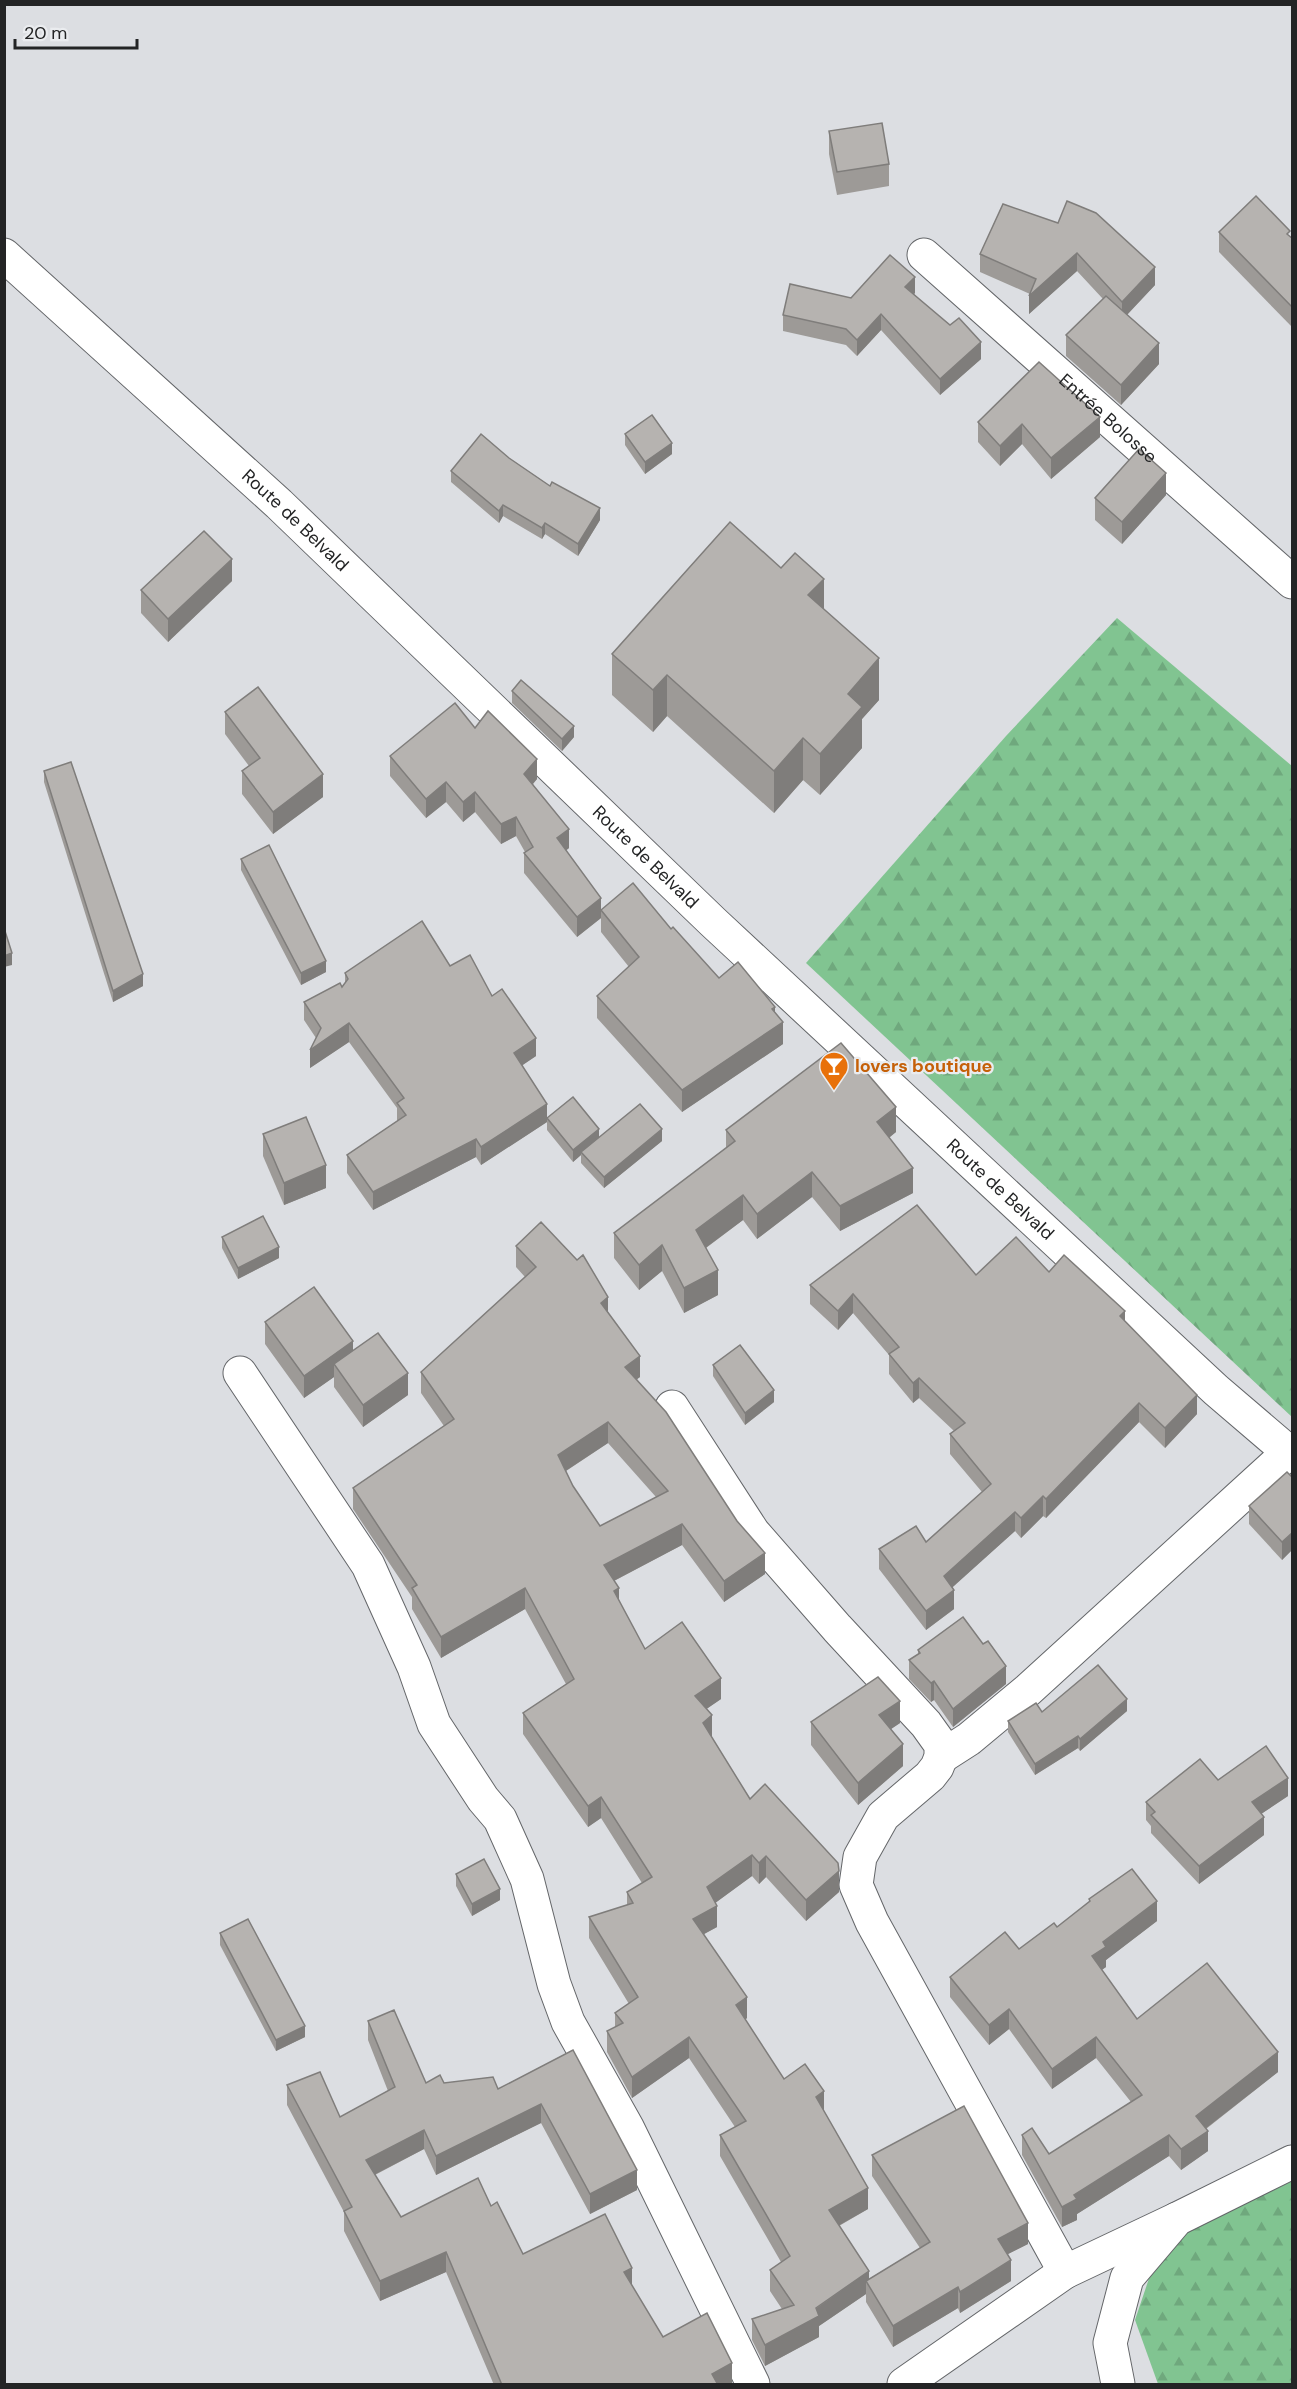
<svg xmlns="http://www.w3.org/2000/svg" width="1297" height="2389" viewBox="0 0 1297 2389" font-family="'DM Sans',sans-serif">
<defs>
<pattern id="forest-firs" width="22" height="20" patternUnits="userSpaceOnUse" patternTransform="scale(1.5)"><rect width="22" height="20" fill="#81c491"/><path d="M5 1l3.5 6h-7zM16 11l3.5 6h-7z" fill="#6fa87d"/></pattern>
</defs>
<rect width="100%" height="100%" fill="#dcdee2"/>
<!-- forest -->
<g fill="url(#forest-firs)">
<path d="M1117 618 1292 766V1417L806 963 1006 736Z"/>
<path d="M1292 2163V2384H1158L1135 2320 1168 2222Z"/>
</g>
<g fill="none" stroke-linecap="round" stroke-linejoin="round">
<!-- minor casing -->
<g stroke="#646669" stroke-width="35">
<g id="minor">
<path id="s1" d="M4 255 279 504 713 922 1216 1390 1292 1455"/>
<path id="s2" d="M924 255 1292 582"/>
<path d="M240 1373 368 1565 414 1667 434 1724 483 1799 500 1819 527 1879 554 1984 568 2022 627 2127 753 2384"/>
<path d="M672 1407 753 1532 837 1628 926 1724 941 1745V1757L937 1767 930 1776 883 1816 860 1857 856 1885 872 1922 1065 2272"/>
<path d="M941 1757 969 1739 1028 1690 1289 1452"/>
<path d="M904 2384 1065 2272 1177 2219"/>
<path d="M1118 2384 1110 2343 1127 2278 1177 2219 1292 2162"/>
</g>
</g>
<!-- minor -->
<use href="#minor" stroke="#fff" stroke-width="33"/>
</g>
<!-- wall -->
<g fill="#9d9a97" fill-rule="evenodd">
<path d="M829 131 889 164V186L837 195 829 154Z"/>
<path d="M1003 204 1155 285 1127 315 1159 364 1121 405 1066 356V335L1103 299 1077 271 1029 314 1030 294 980 272V254Z"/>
<path d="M1219 232 1290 236 1293 239V328L1219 252Z"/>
<path d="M915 293 914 294 981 359 940 395 881 330 857 356 846 345 783 331V315L851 298Z"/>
<path d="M1039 362 1100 437 1051 479 1022 444 1000 466 978 442V422Z"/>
<path d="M625 434 672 454 645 474 625 445Z"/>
<path d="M509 458 600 520 578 556 545 534 542 539 503 516 499 523 451 482V471Z"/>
<path d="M1166 495 1122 544 1095 520V498Z"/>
<path d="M232 581 168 642 141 613V590Z"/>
<path d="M824 609 879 700 862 719V748L820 795 803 780 774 813 667 716 653 732 612 695V654Z"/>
<path d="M512 691 574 737 562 751 512 703Z"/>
<path d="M225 712 323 797 273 834 242 794V771L249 766 225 734Z"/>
<path d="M475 728 537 779 533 784 569 848 566 850 601 910 671 929 719 978 775 1013 783 1044 682 1112 597 1018V996L629 967 601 932V918L577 937 524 873V853L525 852 516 836 501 844 475 812 463 822 446 802 426 818 390 776V756Z"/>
<path d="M44 771 143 986 113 1002 44 782Z"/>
<path d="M241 859 326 972 301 985 241 870Z"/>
<path d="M450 966 492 996 536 1056 522 1065 547 1122 481 1165 476 1157 373 1210 347 1173V1155L397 1121V1108L349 1042 310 1068 316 1038 304 1020V1002L342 987 345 983V973Z"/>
<path d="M547 1118 599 1137 662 1141 604 1188 581 1163V1155L573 1162 547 1130Z"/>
<path d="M726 1130 896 1132 889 1137 913 1193 840 1231 812 1197 757 1239 743 1220 706 1248 718 1295 684 1313 662 1271 639 1290 614 1258V1233L726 1148Z"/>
<path d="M263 1134 326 1188 284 1205 263 1156Z"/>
<path d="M222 1237 279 1258 238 1279 222 1248Z"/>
<path d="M516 1246 608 1312 640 1377 637 1379 765 1574 724 1602 682 1545 614 1581 619 1601 645 1649 721 1699 706 1709 711 1737 750 1799 839 1892 806 1921 766 1877 759 1884 752 1876 715 1903 717 1927 704 1934 747 2018 745 2020 784 2079 824 2112 868 2209 839 2226 869 2279 920 2248 872 2176V2155L1028 2244 1008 2254 1011 2281 960 2313 958 2308 893 2347 866 2302V2294L819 2326V2337L765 2366 752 2340V2319L782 2309 770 2291V2270L781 2262 720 2156V2135L735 2127 689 2058 632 2098 607 2052V2031L615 2027V2013L629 2004 589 1938V1917L627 1905V1892L642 1883 601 1818 588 1827 523 1734V1713L566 1684 525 1609 441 1658 412 1609V1597L353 1509V1488L444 1426 421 1393V1372L525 1277 516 1267ZM608 1443 656 1497 600 1526 573 1486 566 1471Z"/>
<path d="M1049 1272 1125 1321 1197 1414 1165 1448 1139 1422 1046 1518 1043 1516 1021 1538 1015 1531 952 1587 954 1609 926 1630 879 1569V1549L926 1542 982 1492 950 1454V1434L954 1431 919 1398 913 1403 889 1374V1355L853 1313 838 1330 810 1304V1285Z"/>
<path d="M265 1322 353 1351 408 1395 363 1427 334 1387V1377L304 1398 265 1344Z"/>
<path d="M713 1365 774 1402 745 1425 713 1376Z"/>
<path d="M1293 1478 1292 1550 1282 1560 1249 1524V1506Z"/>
<path d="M918 1650 1006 1684 953 1727 934 1700 931 1702 909 1679V1660L918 1655Z"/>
<path d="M1127 1711 1080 1751 1078 1748 1035 1775 1008 1732V1721L1042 1712Z"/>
<path d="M811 1722 900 1723 891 1729 903 1766 858 1805 811 1745Z"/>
<path d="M1218 1780 1288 1796 1261 1814 1264 1835 1199 1884 1151 1833V1826L1146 1820V1802Z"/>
<path d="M456 1874 500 1900 472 1916 456 1886Z"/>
<path d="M1089 1899 1157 1921 1106 1960V1967L1101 1970 1137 2019 1278 2072 1206 2129 1208 2151 1181 2170 1169 2156 1077 2214V2220L1062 2227 1022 2155V2135L1049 2154 1131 2102 1096 2058 1052 2089 1009 2029 989 2045 950 1997V1977L1019 1949 1057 1927 1089 1903Z"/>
<path d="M220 1933 305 2037 276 2051 220 1945Z"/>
<path d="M368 2021 426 2083H444L498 2089 573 2050 637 2190 590 2214 541 2123 436 2175 424 2149 375 2175 401 2217 491 2206 523 2254 632 2287 663 2337 732 2383 729 2385H494L446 2272 380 2301 344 2231V2212L287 2105V2085L340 2117 388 2091 368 2040Z"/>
</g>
<!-- shaded-wall -->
<g fill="#7f7d7b">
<path d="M1077 253V271L1029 314V296Z"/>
<path d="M1155 267V285L1122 320V302Z"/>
<path d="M915 277V293L905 303V287Z"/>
<path d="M881 314V330L857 356V340Z"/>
<path d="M981 342V359L940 395V379Z"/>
<path d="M1159 343V364L1121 405V385Z"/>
<path d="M1100 417V437L1051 479V458Z"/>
<path d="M1022 424V444L1000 466V446Z"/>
<path d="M672 443V454L645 474V462Z"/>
<path d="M1166 473V495L1122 544V522Z"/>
<path d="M503 505V516L499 523V511Z"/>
<path d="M600 508V520L578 556V544Z"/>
<path d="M545 523V534L542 539V528Z"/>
<path d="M232 559V581L168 642V619Z"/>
<path d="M824 579V620L808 595Z"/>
<path d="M879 658V700L862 719V748L820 795V754L848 694Z"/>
<path d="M667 675V716L653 732V690Z"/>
<path d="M574 726V737L562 751V739Z"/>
<path d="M803 738V780L774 813V771Z"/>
<path d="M537 759V779L524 794V774Z"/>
<path d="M323 774V797L273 834V812Z"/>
<path d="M446 782V802L426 818V799Z"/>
<path d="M475 792V812L463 822V802Z"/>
<path d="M516 817V836L501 844V824Z"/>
<path d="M569 829V848L557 858V838Z"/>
<path d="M601 898V918L577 937V917Z"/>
<path d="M12 953V965L4 967V956Z"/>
<path d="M326 961V972L301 985V973Z"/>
<path d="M143 974V986L113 1002V991Z"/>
<path d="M775 1007V1028L783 1022V1044L682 1112V1090Z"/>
<path d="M349 1023V1042L310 1068V1050Z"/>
<path d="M536 1038V1056L514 1071V1053Z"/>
<path d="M547 1104V1122L481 1165V1147Z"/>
<path d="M896 1107V1132L877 1148V1122Z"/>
<path d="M599 1129V1141L581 1152V1155L573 1162V1150Z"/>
<path d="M662 1129V1141L604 1188V1177Z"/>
<path d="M476 1139V1157L373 1210V1192Z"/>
<path d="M326 1165V1188L284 1205V1183Z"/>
<path d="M913 1168V1193L840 1231V1206Z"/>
<path d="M812 1172V1197L757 1239V1214Z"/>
<path d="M743 1195V1220L696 1255V1230Z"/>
<path d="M662 1245V1271L639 1290V1265Z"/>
<path d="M279 1247V1258L238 1279V1268Z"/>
<path d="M718 1270V1295L684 1313V1288Z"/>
<path d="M853 1294V1313L838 1330V1311Z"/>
<path d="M608 1297V1318L601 1303Z"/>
<path d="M1125 1311V1331L1120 1316Z"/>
<path d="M353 1341V1363L334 1364V1377L304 1398V1376Z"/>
<path d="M640 1356V1377L625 1388V1367Z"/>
<path d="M408 1373V1395L363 1427V1405Z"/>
<path d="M919 1378V1398L913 1403V1383Z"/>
<path d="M774 1390V1402L745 1425V1413Z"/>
<path d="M1197 1395V1414L1165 1448V1428Z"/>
<path d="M1139 1403V1422L1046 1518V1499Z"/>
<path d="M608 1422V1443L558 1476V1455Z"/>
<path d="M1043 1496V1516L1021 1538V1518Z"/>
<path d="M1015 1512V1531L944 1595V1576Z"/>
<path d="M682 1524V1545L604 1586V1565Z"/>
<path d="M1292 1532V1550L1282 1560V1542Z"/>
<path d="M765 1553V1574L724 1602V1581Z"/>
<path d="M525 1588V1609L441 1658V1637Z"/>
<path d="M619 1588V1609L614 1591Z"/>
<path d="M954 1590V1609L926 1630V1611Z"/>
<path d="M1006 1666V1684L953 1727V1709Z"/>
<path d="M721 1678V1699L695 1717V1696Z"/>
<path d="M934 1681V1700L931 1702V1683Z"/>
<path d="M1127 1699V1711L1080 1751V1739Z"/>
<path d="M900 1701V1723L879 1737V1715Z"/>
<path d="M712 1715V1736L703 1744V1723Z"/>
<path d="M1078 1736V1748L1035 1775V1764Z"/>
<path d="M903 1744V1766L858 1805V1783Z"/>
<path d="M1288 1778V1796L1252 1820V1802Z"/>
<path d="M601 1797V1818L588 1827V1806Z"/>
<path d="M1264 1817V1835L1199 1884V1866Z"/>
<path d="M752 1855V1876L707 1909V1887Z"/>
<path d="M766 1856V1877L759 1884V1863Z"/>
<path d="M839 1871V1892L806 1921V1900Z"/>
<path d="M500 1889V1900L472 1916V1904Z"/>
<path d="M1157 1901V1921L1106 1960V1967L1092 1977V1956L1103 1942Z"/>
<path d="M717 1906V1927L693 1940V1919Z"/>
<path d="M747 1997V2018L736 2026V2005Z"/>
<path d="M1009 2009V2029L989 2045V2025Z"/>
<path d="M305 2026V2037L276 2051V2040Z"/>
<path d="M689 2037V2058L632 2098V2077Z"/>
<path d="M1096 2037V2058L1052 2089V2069Z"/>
<path d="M1278 2052V2072L1196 2136V2116Z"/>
<path d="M824 2091V2112L816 2097Z"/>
<path d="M541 2104V2123L436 2175V2156Z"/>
<path d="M424 2130V2149L366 2179V2160Z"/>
<path d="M1208 2131V2151L1181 2170V2149Z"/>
<path d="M1169 2135V2156L1077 2214V2220L1062 2227V2207L1074 2195Z"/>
<path d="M637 2170V2190L590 2214V2194Z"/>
<path d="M868 2188V2209L829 2231V2210Z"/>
<path d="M1028 2223V2244L998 2259V2239Z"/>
<path d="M446 2252V2272L380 2301V2281Z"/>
<path d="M1011 2260V2281L960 2313V2292Z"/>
<path d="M632 2268V2288L624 2272Z"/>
<path d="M869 2271V2286L866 2281V2294L819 2326V2337L765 2366V2345Z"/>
<path d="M958 2287V2308L893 2347V2326Z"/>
<path d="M732 2363V2383L729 2385H712V2374Z"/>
</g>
<!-- building -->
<g fill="#b6b3b0" stroke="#7f7d7b" stroke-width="1.5" fill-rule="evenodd">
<path d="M882 123 889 164 837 172 829 131Z"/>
<path d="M1256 196 1290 231 1287 234 1293 239V308L1219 232Z"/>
<path d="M1067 201 1096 213 1155 267 1122 302 1077 253 1029 296 1036 279 980 254 1003 204 1058 223Z"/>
<path d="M890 255 915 277 905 287 950 325 959 318 981 342 940 379 881 314 857 340 846 329 783 315 790 284 851 298Z"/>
<path d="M1106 296 1159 343 1121 385 1066 335Z"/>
<path d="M1039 362 1100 417 1051 458 1022 424 1000 446 978 422Z"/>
<path d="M652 415 672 443 645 462 625 434Z"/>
<path d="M481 434 509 458 550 486 552 482 600 508 578 544 545 523 542 528 503 505 499 511 451 471Z"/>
<path d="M1139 449 1166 473 1122 522 1095 498Z"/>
<path d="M730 522 781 568 795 553 824 579 808 595 879 658 848 694 862 707 820 754 803 738 774 771 667 675 653 690 612 654Z"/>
<path d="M204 531 232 559 168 619 141 590Z"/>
<path d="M521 680 574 726 562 739 512 691Z"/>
<path d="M258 687 323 774 273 812 242 771 260 758 225 712Z"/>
<path d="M455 703 475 728 488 711 537 759 524 774 569 829 557 838 601 898 577 917 524 853 533 847 516 817 501 824 475 792 463 802 446 782 426 799 390 756Z"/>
<path d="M71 762 143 974 113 991 44 771Z"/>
<path d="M269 845 326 961 301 973 241 859Z"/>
<path d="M633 883 671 929 673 927 719 978 738 962 775 1007 772 1009 783 1022 682 1090 597 996 639 957 601 910Z"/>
<path d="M422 921 450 966 470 955 492 996 502 989 536 1038 514 1053 547 1104 481 1147 476 1139 373 1192 347 1155 406 1115 397 1103 404 1098 349 1023 310 1050 321 1028 304 1002 340 983 342 987 348 979 345 973Z"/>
<path d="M4 928 12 953 4 956Z"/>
<path d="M841 1043 896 1107 877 1122 913 1168 840 1206 812 1172 757 1214 743 1195 696 1230 718 1270 684 1288 662 1245 639 1265 614 1233 735 1141 726 1130Z"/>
<path d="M573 1097 599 1129 573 1150 547 1118Z"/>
<path d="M640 1104 662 1129 604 1177 581 1152Z"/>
<path d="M306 1117 326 1165 284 1183 263 1134Z"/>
<path d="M917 1205 976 1275 1016 1237 1049 1272 1064 1255 1125 1311 1120 1316 1197 1395 1165 1428 1139 1403 1046 1499 1043 1496 1021 1518 1015 1512 944 1576 954 1590 926 1611 879 1549 916 1526 926 1542 991 1484 950 1434 965 1423 919 1378 913 1383 889 1354 899 1347 853 1294 838 1311 810 1285Z"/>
<path d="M263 1216 279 1247 238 1268 222 1237Z"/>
<path d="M541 1222 577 1260 583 1255 608 1297 601 1303 640 1356 625 1367 666 1412 737 1521 765 1553 724 1581 682 1524 604 1565 619 1588 614 1591 645 1649 682 1622 721 1678 695 1696 712 1715 703 1723 750 1799 765 1784 838 1863 839 1871 806 1900 766 1856 759 1863 752 1855 707 1887 717 1906 693 1919 747 1997 736 2005 784 2079 805 2064 824 2091 816 2097 868 2188 829 2210 869 2271 816 2308 819 2316 765 2345 752 2319 794 2305 770 2270 790 2256 720 2135 746 2121 689 2037 632 2077 607 2031 623 2023 615 2013 638 1997 589 1917 633 1903 627 1892 652 1877 601 1797 588 1806 523 1713 574 1679 525 1588 441 1637 412 1588 417 1585 353 1488 454 1419 421 1372 536 1267 516 1246ZM608 1422 668 1491 600 1526 573 1486 558 1455Z"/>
<path d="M314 1287 353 1341 304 1376 265 1322Z"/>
<path d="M378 1333 408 1373 363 1405 334 1364Z"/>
<path d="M740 1345 774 1390 745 1413 713 1365Z"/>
<path d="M1287 1472 1293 1478V1532L1282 1542 1249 1506Z"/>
<path d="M963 1617 983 1644 988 1641 1006 1666 953 1709 934 1681 931 1683 909 1660 920 1653 918 1650Z"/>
<path d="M1098 1665 1127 1699 1080 1739 1078 1736 1035 1764 1008 1721 1036 1703 1042 1712Z"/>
<path d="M878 1677 900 1701 879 1715 903 1744 858 1783 811 1722Z"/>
<path d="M1266 1746 1288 1778 1252 1802 1264 1817 1199 1866 1151 1815 1155 1812 1146 1802 1200 1759 1218 1780Z"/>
<path d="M484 1859 500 1889 472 1904 456 1874Z"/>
<path d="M1132 1869 1157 1901 1103 1942 1106 1947 1092 1956 1137 2019 1207 1963 1278 2052 1196 2116 1208 2131 1181 2149 1169 2135 1074 2195 1077 2199 1062 2207 1022 2135 1032 2128 1049 2154 1142 2095 1096 2037 1052 2069 1009 2009 989 2025 950 1977 1005 1932 1019 1949 1054 1923 1057 1927 1090 1901 1089 1899Z"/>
<path d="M248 1919 305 2026 276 2040 220 1933Z"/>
<path d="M394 2010 426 2083 440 2075 444 2083 493 2077 498 2089 573 2050 637 2170 590 2194 541 2104 436 2156 424 2130 366 2160 401 2217 478 2178 491 2206 497 2202 523 2254 605 2214 632 2268 624 2272 663 2337 707 2313 732 2363 712 2374 718 2385H502L446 2252 380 2281 344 2211 352 2207 287 2085 320 2072 340 2117 395 2087 368 2021Z"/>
<path d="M964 2106 1028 2223 998 2239 1011 2260 960 2292 958 2287 893 2326 866 2281 930 2242 872 2155Z"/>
</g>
<!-- icons -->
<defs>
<g id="bar-pin" transform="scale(1.5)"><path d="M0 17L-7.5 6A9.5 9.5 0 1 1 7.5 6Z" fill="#e8710a" stroke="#eaecef"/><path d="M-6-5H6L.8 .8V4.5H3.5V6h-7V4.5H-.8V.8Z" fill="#fff"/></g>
</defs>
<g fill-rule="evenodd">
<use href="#bar-pin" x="834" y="1066"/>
</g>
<g text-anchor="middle" stroke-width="4.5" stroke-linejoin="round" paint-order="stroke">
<!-- street labels -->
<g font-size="18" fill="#232425" stroke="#eaecef">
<text dy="6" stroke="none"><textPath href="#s2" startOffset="246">Entrée Bolosse</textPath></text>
<text dy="6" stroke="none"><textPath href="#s1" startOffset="394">Route de Belvald</textPath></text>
<text dy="6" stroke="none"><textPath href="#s1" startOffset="880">Route de Belvald</textPath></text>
<text dy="6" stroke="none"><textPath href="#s1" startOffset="1366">Route de Belvald</textPath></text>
</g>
<!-- food labels -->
<g font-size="18" font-weight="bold" fill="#c56008" stroke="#eaecef" text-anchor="start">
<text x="855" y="1072">lovers boutique</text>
</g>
</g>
<!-- border -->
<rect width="1297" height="2389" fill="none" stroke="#232425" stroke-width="12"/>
<!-- scale -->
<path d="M15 39v9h122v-9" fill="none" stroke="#232425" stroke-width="3"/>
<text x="24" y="39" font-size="18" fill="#232425" stroke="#eaecef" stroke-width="4.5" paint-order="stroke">20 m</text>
</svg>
